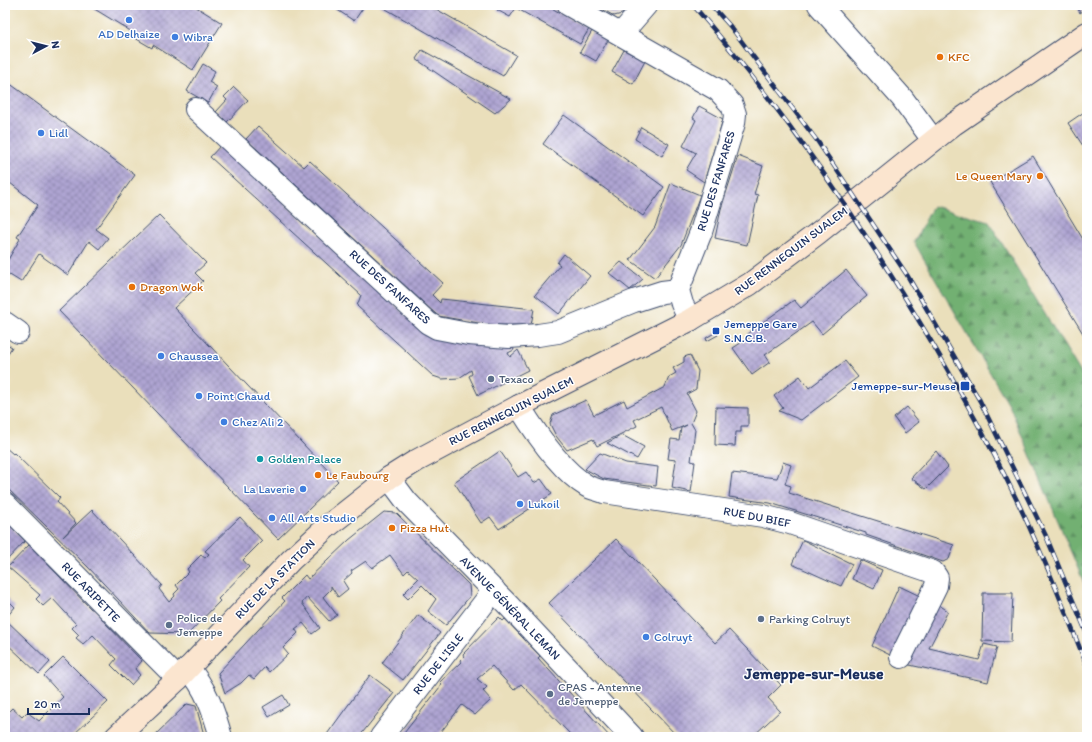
<svg xmlns="http://www.w3.org/2000/svg" width="1092" height="742" viewBox="0 0 1092 742" font-family="Itim,sans-serif">
<defs>
<pattern id="forest-firs" width="22" height="20" patternUnits="userSpaceOnUse"><rect width="22" height="20" fill="#72b072"/><path d="M5 1l3.5 6h-7zM16 11l3.5 6h-7z" fill="#5d9061"/></pattern>
<pattern id="building-cross-hatch" width="8" height="8" patternUnits="userSpaceOnUse"><rect width="8" height="8" fill="#aea4d2"/><path d="M0 0l8 8M0 8l8-8" fill="none" stroke="#8d86ae"/></pattern>
</defs>
<rect width="100%" height="100%" fill="#fff"/>
<filter id="ink" filterUnits="userSpaceOnUse"><feTurbulence type="fractalNoise" baseFrequency=".025" numOctaves="2"/><feDisplacementMap in="SourceGraphic" scale="8" xChannelSelector="R" yChannelSelector="G"/><feConvolveMatrix kernelMatrix="1 2 1 2 8 2 1 2 1" color-interpolation-filters="sRGB"/></filter>
<filter id="wash" filterUnits="userSpaceOnUse"><feTurbulence type="fractalNoise" baseFrequency=".012" numOctaves="4" result="noise"/><feDisplacementMap in="SourceGraphic" scale="16" xChannelSelector="R" yChannelSelector="G"/><feGaussianBlur stdDeviation="0.9" result="paint"/><feColorMatrix in="noise" values="0 0 0 0 0 0 0 0 0 0 0 0 0 0 0 0 0 1.4 0 .05"/><feComposite in="paint" operator="in"/></filter>
<g filter="url(#wash)">
<rect width="100%" height="100%" fill="#eadfbb"/>
<!-- forest -->
<path fill="url(#forest-firs)" stroke="#467068" d="M933 206 989 222 1087 383V590L1010 407 914 242Z"/>
<g id="blocks">
<!-- building -->
<g fill="url(#building-cross-hatch)">
<path d="M88 5H193L222 23 193 70 153 45 152 48 135 38 137 35Z"/>
<path d="M330 5H365L354 21Z"/>
<path d="M379 5H429L516 55 503 76Z"/>
<path d="M500 5H546L589 29 580 44 516 8 510 17 497 10Z"/>
<path d="M595 5H630L622 14 614 16Z"/>
<path d="M1076 5H1087V8L1080 13Z"/>
<path d="M592 31 608 40 596 61 580 52Z"/>
<path d="M422 50 511 99 495 113 416 59Z"/>
<path d="M624 50 645 61 633 84 612 72Z"/>
<path d="M203 64 215 71 209 82 217 87 208 103 187 91Z"/>
<path d="M9 83 135 175 96 229 108 238 99 249 89 241 68 275 39 254 21 282 5 272V265L20 239 17 237 38 205 5 179V90Z"/>
<path d="M234 87 248 100 227 122 216 112 227 100 224 97Z"/>
<path d="M699 106 723 119 704 182 686 170 696 153 683 146 696 120 693 118Z"/>
<path d="M1087 110V152L1068 123Z"/>
<path d="M564 115 664 187 643 216 543 144Z"/>
<path d="M258 126 304 167 310 161 443 283 432 295 440 303 441 299 534 309 531 325H490L438 316 246 139Z"/>
<path d="M641 127 669 144 662 156 635 139Z"/>
<path d="M221 145 428 335 512 346 514 350 508 353 510 357 518 350 528 370 478 395 469 376 472 374 471 370 459 378 442 379 433 376 357 306 361 295 210 157Z"/>
<path d="M738 156 763 166 754 194 758 195 747 245 715 238 721 209Z"/>
<path d="M1033 156 1087 246V340L990 182Z"/>
<path d="M671 183 700 195 681 245 655 278 630 260 655 227Z"/>
<path d="M159 215 206 263 195 273 203 281 174 308 338 481 278 539 59 311Z"/>
<path d="M564 254 590 276 559 314 535 295 560 265 557 263Z"/>
<path d="M621 262 643 279 630 290 609 273Z"/>
<path d="M846 270 867 296 822 334 812 322 798 332 765 355 770 362 752 375 733 348 750 337 748 333 794 300 801 308Z"/>
<path d="M716 332 718 335 707 341 706 338Z"/>
<path d="M5 343 12 347 5 358Z"/>
<path d="M690 355 698 371 696 389 687 394 696 411 691 423 695 430 691 461 695 462 691 492 672 488 676 460 668 459 671 439 679 440 681 428 687 425 672 431 661 407 634 420 637 426 597 446 593 439 567 450 556 436 550 424 553 415 586 400 594 415 624 400 627 407 665 387 669 377 676 373 673 368 684 362V357Z"/>
<path d="M845 361 858 377 801 420 779 411 783 408 774 396 800 376 809 388Z"/>
<path d="M716 407 748 408V426H741V432H736L735 446 715 445Z"/>
<path d="M907 407 919 422 905 433 894 418Z"/>
<path d="M622 435 644 447 637 459 607 443Z"/>
<path d="M5 447 13 454 14 453 60 498 57 502 76 523 63 537 92 510 162 585 159 589 169 602 175 596 174 594 179 589 176 585 189 572 187 569 201 555 205 558 209 554 205 551 240 517 262 541 243 560 249 567 218 599 220 601 188 634 150 633 88 567 5 486Z"/>
<path d="M500 451 518 477 526 472 534 483 541 479 552 494 499 529 490 517 481 523 454 482Z"/>
<path d="M936 451 948 467 926 489 911 478Z"/>
<path d="M600 453 626 463 658 467 656 486 604 479 585 469Z"/>
<path d="M783 462 791 465 785 484 791 486 789 493 954 545 949 559 943 562 866 535V533L770 503 729 497 732 473 777 478Z"/>
<path d="M384 512 396 513 469 585 470 596 446 625 428 611 436 599 422 585 408 599 403 594 418 579 408 570 404 574 390 555 372 568 366 561 351 571 352 573 343 581 348 589 338 597 331 586V589L323 597 337 615 329 621 307 597 302 603 320 628 312 634 303 623 295 629 298 633 283 648 288 654 269 672 265 667 254 679 249 675 241 683 225 693 218 673 285 601 282 598 305 575 308 579 349 540Z"/>
<path d="M5 520 25 541 7 560 5 559Z"/>
<path d="M616 539 715 643 729 630 781 685 768 698 780 711 752 737H678L549 603Z"/>
<path d="M803 540 852 564 841 586 792 564Z"/>
<path d="M29 545 91 609H95L105 623 142 661 135 669 140 675 131 685 111 665 116 659 93 635 83 644 76 638 79 635 72 628 76 624 52 598 43 606 36 599 40 595 8 567Z"/>
<path d="M860 560 882 570 874 589 852 579Z"/>
<path d="M899 586 922 597 894 657 872 646Z"/>
<path d="M983 593H1013L1011 642 982 641Z"/>
<path d="M5 597 15 607 5 619Z"/>
<path d="M936 603 948 611 929 648 979 660 984 644 997 647 988 682 905 664Z"/>
<path d="M418 615 440 633 403 680 382 663Z"/>
<path d="M499 617 503 621 505 619 540 656 538 658 610 737H573L521 684 514 690 492 666 477 679 487 687 483 691 491 700 475 715 462 705 437 737H401L440 687 442 684 440 682 461 662 460 660 464 656 463 654Z"/>
<path d="M5 619 50 662 39 674 5 642Z"/>
<path d="M63 657 108 702 71 737H5V715L12 708 22 717 27 712 39 721 63 697 44 676Z"/>
<path d="M370 675 394 693 359 737H325Z"/>
<path d="M283 695 289 705 269 717 263 707Z"/>
<path d="M187 704 196 706 204 735 201 737H153Z"/>
</g>
</g>
</g>
<g filter="url(#ink)">
<use href="#blocks" fill-opacity="0" stroke="#3a496c" stroke-width="1"/>
<g fill="none" stroke-linecap="round" stroke-linejoin="round">
<!-- street casing -->
<g stroke="#3a496c" stroke-width="24">
<g id="street">
<path d="M569 5 718 90 732 105 735 114 734 123 701 232 678 290 682 304 690 320"/>
<path d="M819 5 902 98 933 140"/>
<path d="M621 34 646 5"/>
<path d="M196 109 428 323 437 328 468 334 509 337 538 335 558 332 634 301 662 292 678 290"/>
<path d="M5 323 18 332"/>
<path d="M519 406C535 432 561 471 587 486 592 489 599 490 604 492L763 516 790 523 933 572 937 578 936 586 901 657"/>
<path d="M389 478 407 502 510 607 632 737"/>
<path d="M5 504 178 679"/>
<path d="M188 668C206 688 214 712 221 737"/>
<path d="M381 737 494 590"/>
</g>
</g>
<!-- secondary casing -->
<g stroke="#3a496c" stroke-width="24">
<path id="secondary" d="M116 737 178 679 291 560 328 526 389 478 416 461 519 406 690 320 750 284 818 233 954 124 1087 33"/>
</g>
<!-- street -->
<use href="#street" stroke="#fff" stroke-width="22"/>
<!-- secondary -->
<use href="#secondary" stroke="#fbe5cf" stroke-width="22"/>
<!-- rail casing -->
<g stroke="#1b2f5e" stroke-width="4.5">
<g id="rail">
<path d="M693 5C783 109 861 222 931 341 968 405 1005 471 1035 540 1054 581 1070 624 1087 666"/>
<path d="M711 5 730 26 818 142 907 275 980 401 1046 536 1087 634"/>
</g>
</g>
<!-- rail -->
<use href="#rail" stroke="#fff" stroke-width="3" stroke-dasharray="9" stroke-linecap="butt"/>
</g>
</g>
<!-- markers -->
<g fill="#3f7fe0" stroke="#fff" stroke-width="1.5">
<circle cx="129" cy="20" r="4"/>
<circle cx="175" cy="37" r="4"/>
<circle cx="41" cy="133" r="4"/>
<circle cx="161" cy="356" r="4"/>
<circle cx="199" cy="396" r="4"/>
<circle cx="224" cy="422" r="4"/>
<circle cx="303" cy="489" r="4"/>
<circle cx="520" cy="504" r="4"/>
<circle cx="272" cy="518" r="4"/>
<circle cx="646" cy="637" r="4"/>
</g>
<g fill="#e8710a" stroke="#fff" stroke-width="1.5">
<circle cx="940" cy="57" r="4"/>
<circle cx="1040" cy="176" r="4"/>
<circle cx="132" cy="287" r="4"/>
<circle cx="318" cy="475" r="4"/>
<circle cx="392" cy="528" r="4"/>
</g>
<g fill="#1a4fb4" stroke="#fff" stroke-width="1.5">
<rect x="712" y="327" width="8" height="8" rx="2"/>
<rect x="960" y="381" width="10" height="10" rx="2"/>
</g>
<g fill="#5c6f8a" stroke="#fff" stroke-width="1.5">
<circle cx="491" cy="379" r="4"/>
<circle cx="761" cy="619" r="4"/>
<circle cx="169" cy="625" r="4"/>
<circle cx="550" cy="694" r="4"/>
</g>
<circle fill="#0f9aa8" stroke="#fff" stroke-width="1.5" cx="260" cy="459" r="4"/>
<g text-anchor="middle" stroke-width="3" stroke-linejoin="round" paint-order="stroke">
<!-- shop labels -->
<g font-size="12" fill="#366cbe" stroke="#fff" text-anchor="start">
<text x="129" y="38" text-anchor="middle">AD Delhaize</text>
<text x="183" y="41">Wibra</text>
<text x="49" y="137">Lidl</text>
<text x="169" y="360">Chaussea</text>
<text x="207" y="400">Point Chaud</text>
<text x="232" y="426">Chez Ali 2</text>
<text x="295" y="493" text-anchor="end">La Laverie</text>
<text x="528" y="508">Lukoil</text>
<text x="280" y="522">All Arts Studio</text>
<text x="654" y="641">Colruyt</text>
</g>
<!-- food labels -->
<g font-size="12" fill="#c56008" stroke="#fff" text-anchor="start">
<text x="948" y="61">KFC</text>
<text x="1032" y="180" text-anchor="end">Le Queen Mary</text>
<text x="140" y="291">Dragon Wok</text>
<text x="326" y="479">Le Faubourg</text>
<text x="400" y="532">Pizza Hut</text>
</g>
<!-- street labels -->
<g font-size="12" fill="#1b2f5e" stroke="#fff">
<text transform="translate(716 181) rotate(-73)" y="4">RUE DES FANFARES</text>
<text transform="translate(791 251) rotate(-37)" y="4">RUE RENNEQUIN SUALEM</text>
<text transform="translate(390 287) rotate(42)" y="4">RUE DES FANFARES</text>
<text transform="translate(511 411) rotate(-27)" y="4">RUE RENNEQUIN SUALEM</text>
<text transform="translate(757 517) rotate(11)" y="4">RUE DU BIEF</text>
<text transform="translate(275 579) rotate(-45)" y="4">RUE DE LA STATION</text>
<text transform="translate(91 592) rotate(46)" y="4">RUE ARIPETTE</text>
<text transform="translate(510 608) rotate(46)" y="4">AVENUE GÉNÉRAL LEMAN</text>
<text transform="translate(438 664) rotate(-52)" y="4">RUE DE L'ISLE</text>
</g>
<!-- transit labels -->
<g font-size="12" fill="#164399" stroke="#fff" text-anchor="start">
<text x="724" y="328">Jemeppe Gare<tspan x="724" dy="14">S.N.C.B.</tspan></text>
<text x="956" y="390" text-anchor="end">Jemeppe-sur-Meuse</text>
</g>
<!-- service labels -->
<g font-size="12" fill="#4e5e75" stroke="#fff" text-anchor="start">
<text x="499" y="383">Texaco</text>
<text x="177" y="622">Police de<tspan x="177" dy="14">Jemeppe</tspan></text>
<text x="769" y="623">Parking Colruyt</text>
<text x="558" y="691">CPAS - Antenne<tspan x="558" dy="14">de Jemeppe</tspan></text>
</g>
<!-- culture labels -->
<g font-size="12" fill="#0d838f" stroke="#fff" text-anchor="start">
<text x="268" y="463">Golden Palace</text>
</g>
<!-- district labels -->
<g font-size="16" font-weight="bold" fill="#1b2f5e" stroke="#fff">
<text x="814" y="679">Jemeppe-sur-Meuse</text>
</g>
</g>
<!-- margin -->
<rect width="1092" height="742" fill="none" stroke="#fff" stroke-width="20"/>
<!-- north arrow -->
<g transform="translate(46 46) rotate(83)" stroke="#ffffff" stroke-width="3" paint-order="stroke">
<path d="M0-3L7 15L0 10L-7 15Z" fill="#1b2f5e"/>
<text y="-6" font-size="11" font-weight="bold" text-anchor="middle" fill="#1b2f5e">N</text>
</g>
<!-- scale -->
<path d="M28 708v6h61v-6" fill="none" stroke="#1b2f5e" stroke-width="2"/>
<text x="34" y="708" font-size="12" fill="#1b2f5e" stroke="#ffffff" stroke-width="3" paint-order="stroke">20 m</text>
</svg>
